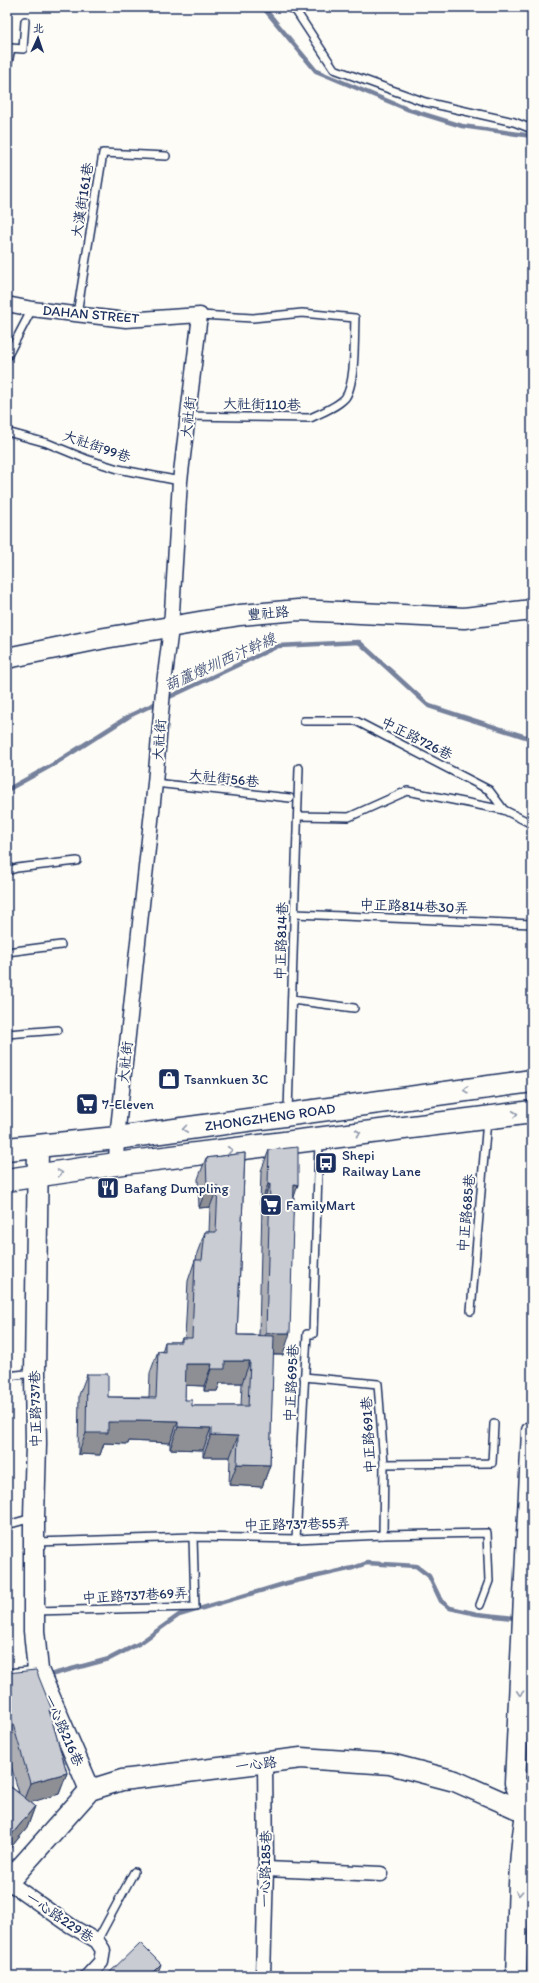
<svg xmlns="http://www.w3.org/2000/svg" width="539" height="1983" viewBox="0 0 539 1983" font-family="Itim,'LXGW WenKai TC',sans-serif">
<rect width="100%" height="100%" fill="#fdfcf7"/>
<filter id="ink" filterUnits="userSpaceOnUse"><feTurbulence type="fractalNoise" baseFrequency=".025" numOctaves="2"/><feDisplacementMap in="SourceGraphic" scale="8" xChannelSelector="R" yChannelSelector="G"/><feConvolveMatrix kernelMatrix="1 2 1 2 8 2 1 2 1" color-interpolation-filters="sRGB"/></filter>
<g filter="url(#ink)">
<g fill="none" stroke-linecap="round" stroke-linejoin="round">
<!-- stream -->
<g stroke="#76819c" stroke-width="4.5">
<path d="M263 7 316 71 407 109 462 126 532 136"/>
<path d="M7 790 54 764 131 715 278 646 359 642 429 706 532 739"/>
<path d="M46 1676 109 1659 140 1643 179 1615 287 1583 353 1568 367 1563 416 1566 429 1576 441 1601 450 1608 477 1614 514 1618"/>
</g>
<!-- lane casing -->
<g stroke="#1b2f5e" stroke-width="10">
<g id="lane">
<path d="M288 7 296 11 334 69 425 102 514 122 532 129"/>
<path d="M7 68 11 48 23 49 25 21"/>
<path d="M77 314 103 153 166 156"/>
<path d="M7 357 32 309"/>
<path d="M188 416 310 418C321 413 337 407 345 398 356 384 354 336 355 318L302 313 253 318 200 315"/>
<path d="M7 432 47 443 86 459 118 469 180 481"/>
<path d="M304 721H356L489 790 504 810"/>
<path d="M155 783 290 798"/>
<path d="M298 816 349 817 407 791 504 810 532 824"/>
<path d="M7 871 17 868 77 861"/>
<path d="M295 914 532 924"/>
<path d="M7 952 61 945"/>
<path d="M292 1000 354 1008"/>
<path d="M7 1034 58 1030"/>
<path d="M288 1111 299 768"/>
<path d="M471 1311 487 1120"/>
<path d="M7 1376 35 1373"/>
<path d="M304 1377 378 1384 384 1464 383 1535"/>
<path d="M384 1464 492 1463 494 1424"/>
<path d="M7 1525 32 1518"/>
<path d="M296 1539 307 1334H313L319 1141"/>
<path d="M36 1542 193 1537 296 1539 383 1535 487 1533 489 1581 480 1605"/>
<path d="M35 1611 195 1607 193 1537"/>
<path d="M7 1673 38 1670"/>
<path d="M97 1941 134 1872"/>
</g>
</g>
<!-- street casing -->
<g stroke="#1b2f5e" stroke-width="17">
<g id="street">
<path d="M7 304 32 309 126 320 200 315 180 481 171 628 163 691 155 783 117 1138 116 1164"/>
<path d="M266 1869 381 1874"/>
<path d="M7 1881 71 1926 97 1941 103 1950 101 1962 88 1976"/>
<path d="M263 1976 266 1869 265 1763"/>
</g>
</g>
<!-- secondary casing -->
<g stroke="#1b2f5e" stroke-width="23">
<g id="secondary">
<path d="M7 658 105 638 240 615 298 610 464 618 532 610"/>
<path d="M38 1147 35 1373 36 1444 34 1517V1631L38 1670 90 1790"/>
<path d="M529 1820 515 1783 532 1431"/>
<path d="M7 1883 90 1790 122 1780 301 1758 390 1764 455 1781 525 1812 532 1813"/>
<path d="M516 1976C519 1916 516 1845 532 1787"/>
</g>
</g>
<!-- primary casing -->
<g stroke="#1b2f5e" stroke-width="25">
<g id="primary">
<path d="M7 1149 117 1138 532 1081"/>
<path d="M7 1180 116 1164 532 1112"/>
</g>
</g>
<!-- lane -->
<use href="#lane" stroke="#fdfcf7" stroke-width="7"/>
<!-- street -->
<use href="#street" stroke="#fdfcf7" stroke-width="14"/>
<!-- secondary -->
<use href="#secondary" stroke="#fdfcf7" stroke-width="20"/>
<!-- primary -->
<use href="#primary" stroke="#fdfcf7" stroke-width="22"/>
</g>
<!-- wall -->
<g fill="#adafb5" stroke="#1b2f5e" fill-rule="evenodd">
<path d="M269 1150 294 1197 283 1355H273L270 1465 262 1487 229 1485 230 1457H203V1450L170 1449V1443L129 1441 128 1444 104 1443 100 1455 78 1454 79 1395 87 1374 108 1397H149L150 1373 158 1351 162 1352 165 1342H180L182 1338H185L188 1281 195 1260H196L197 1253 205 1232H209L210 1207 199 1208 198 1179 206 1158 245 1153 237 1335H259L262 1205H260L261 1171ZM220 1383H242L241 1406H192L185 1400V1385L204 1386V1391H217Z"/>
<path d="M7 1673 52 1710 50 1714 67 1773 59 1794 30 1802 35 1806 27 1828 7 1852V1784L19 1793 7 1752Z"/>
</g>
<!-- shaded-wall -->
<g fill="#8d8f94" stroke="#1b2f5e">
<path d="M268 1184H270L262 1205H260Z"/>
<path d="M294 1184 298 1185 291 1206Z"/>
<path d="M207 1186H218L210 1207 199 1208Z"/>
<path d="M266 1333H290L283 1355 258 1354Z"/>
<path d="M225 1361H250L242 1383H220L217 1391H204L211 1369Z"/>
<path d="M186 1364H212L204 1386 178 1385Z"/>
<path d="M136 1420 178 1421 170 1443 129 1441 128 1444 104 1443 100 1455 78 1454 86 1433 108 1422Z"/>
<path d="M178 1427 211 1428 203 1450 170 1449Z"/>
<path d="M211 1435 238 1436 230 1457H203Z"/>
<path d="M237 1464 270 1465 262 1487 229 1485Z"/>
<path d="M7 1714H10L7 1723Z"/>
<path d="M67 1773 59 1794 22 1805 30 1783Z"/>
<path d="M35 1806 27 1828 7 1852V1843L9 1838Z"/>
<path d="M161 1964 157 1976H149Z"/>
</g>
<!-- building -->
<g fill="#c9ccd3" stroke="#1b2f5e" fill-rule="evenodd">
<path d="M298 1147V1185L294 1184 290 1333H266L270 1184H268L269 1150Z"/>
<path d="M245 1153 237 1335 274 1336 270 1465 237 1464 238 1436 211 1435V1428L178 1427V1421L136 1420V1422H108V1433H86L87 1374H108V1397L156 1398 158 1351 165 1352V1342H182V1338H192L195 1260H202L205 1232H216L218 1186H207L206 1158ZM225 1361H250L248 1406H192V1400H185L186 1364H212L211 1369H225Z"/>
<path d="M36 1670 52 1710H49L67 1773 30 1783 10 1714H7V1673Z"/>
<path d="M7 1784 35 1806 9 1838 7 1836Z"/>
<path d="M140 1943 161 1964 149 1976H106Z"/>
</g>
<!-- one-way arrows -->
<defs><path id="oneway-chevron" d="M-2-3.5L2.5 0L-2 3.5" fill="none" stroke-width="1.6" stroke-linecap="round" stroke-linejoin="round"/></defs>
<g stroke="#8c96aa">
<use href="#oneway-chevron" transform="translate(466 1090) rotate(172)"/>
<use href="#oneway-chevron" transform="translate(515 1114) rotate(-7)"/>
<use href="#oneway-chevron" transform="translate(185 1129) rotate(172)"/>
<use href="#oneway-chevron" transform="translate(358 1133) rotate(-7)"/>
<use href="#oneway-chevron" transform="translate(230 1150) rotate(-7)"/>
<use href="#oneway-chevron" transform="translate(60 1173) rotate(-9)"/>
<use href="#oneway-chevron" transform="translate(520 1693) rotate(93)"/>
<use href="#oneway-chevron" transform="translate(519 1893) rotate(93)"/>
</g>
</g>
<!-- icons -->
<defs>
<g id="shop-square" transform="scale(1.15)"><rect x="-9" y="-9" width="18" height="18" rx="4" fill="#1b2f5e" stroke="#fdfcf7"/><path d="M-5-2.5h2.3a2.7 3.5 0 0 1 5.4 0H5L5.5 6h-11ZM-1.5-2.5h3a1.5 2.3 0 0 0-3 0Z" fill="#fff"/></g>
<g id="supermarket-square" transform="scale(1.15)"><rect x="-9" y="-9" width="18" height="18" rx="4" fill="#1b2f5e" stroke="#fdfcf7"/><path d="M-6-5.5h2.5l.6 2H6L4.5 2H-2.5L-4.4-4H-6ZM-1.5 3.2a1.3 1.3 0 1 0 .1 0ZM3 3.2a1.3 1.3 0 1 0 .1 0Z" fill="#fff"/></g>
<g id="bus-square" transform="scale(1.15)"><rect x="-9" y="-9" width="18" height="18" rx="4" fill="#1b2f5e" stroke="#fdfcf7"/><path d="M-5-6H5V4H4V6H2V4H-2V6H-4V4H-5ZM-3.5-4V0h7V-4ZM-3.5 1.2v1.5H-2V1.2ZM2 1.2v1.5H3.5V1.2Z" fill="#fff"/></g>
<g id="restaurant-square" transform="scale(1.15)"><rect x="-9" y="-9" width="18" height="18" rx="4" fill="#1b2f5e" stroke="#fdfcf7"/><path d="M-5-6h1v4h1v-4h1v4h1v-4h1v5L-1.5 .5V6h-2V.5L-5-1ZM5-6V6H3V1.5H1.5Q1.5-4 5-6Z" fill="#fff"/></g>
</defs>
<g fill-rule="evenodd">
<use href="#shop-square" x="169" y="1079"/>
<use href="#supermarket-square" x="87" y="1104"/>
<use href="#bus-square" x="326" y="1163"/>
<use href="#restaurant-square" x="108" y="1188"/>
<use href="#supermarket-square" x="271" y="1205"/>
</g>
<g text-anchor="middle" stroke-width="4" stroke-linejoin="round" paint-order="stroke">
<!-- street labels -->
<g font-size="14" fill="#1b2f5e" stroke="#fdfcf7">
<text transform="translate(82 200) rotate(-81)" y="5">大漢街161巷</text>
<text transform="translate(91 314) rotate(5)" y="5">DAHAN STREET</text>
<text transform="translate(262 404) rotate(1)" y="5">大社街110巷</text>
<text transform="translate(188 417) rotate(-83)" y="5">大社街</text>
<text transform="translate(97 446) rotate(19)" y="5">大社街99巷</text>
<text transform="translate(268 613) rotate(-5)" y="5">豐社路</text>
<text transform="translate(417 738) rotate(27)" y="5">中正路726巷</text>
<text transform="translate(159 740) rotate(-86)" y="5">大社街</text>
<text transform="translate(224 778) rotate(6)" y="5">大社街56巷</text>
<text transform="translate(414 906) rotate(2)" y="5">中正路814巷30弄</text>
<text transform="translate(281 941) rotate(-88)" y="5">中正路814巷</text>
<text transform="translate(125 1062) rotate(-84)" y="5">大社街</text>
<text transform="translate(270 1117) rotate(-8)" y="5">ZHONGZHENG ROAD</text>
<text transform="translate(466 1213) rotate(-85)" y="5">中正路685巷</text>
<text transform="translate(291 1383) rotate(-87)" y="5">中正路695巷</text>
<text transform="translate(35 1409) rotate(-91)" y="5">中正路737巷</text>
<text transform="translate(368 1435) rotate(-93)" y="5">中正路691巷</text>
<text transform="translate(297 1524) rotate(-1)" y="5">中正路737巷55弄</text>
<text transform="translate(135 1595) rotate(-3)" y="5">中正路737巷69弄</text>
<text transform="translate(64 1730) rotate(66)" y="5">一心路216巷</text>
<text transform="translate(256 1764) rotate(-7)" y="5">一心路</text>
<text transform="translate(265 1869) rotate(-89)" y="5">一心路185巷</text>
<text transform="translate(60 1917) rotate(34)" y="5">一心路229巷</text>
</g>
<!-- poi labels -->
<g font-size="14" fill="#1b2f5e" stroke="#fdfcf7" text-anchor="start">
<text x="184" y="1084">Tsannkuen 3C</text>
<text x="102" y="1109">7-Eleven</text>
<text x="342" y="1160">Shepi<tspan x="342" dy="16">Railway Lane</tspan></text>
<text x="124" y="1193">Bafang Dumpling</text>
<text x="286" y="1210">FamilyMart</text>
</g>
<!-- water labels -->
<g font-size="15" font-style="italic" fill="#49587d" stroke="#fdfcf7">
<text transform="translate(220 662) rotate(-24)" y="5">葫蘆燉圳西汴幹線</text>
</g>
</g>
<!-- margin -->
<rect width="539" height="1983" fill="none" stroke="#fdfcf7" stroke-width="24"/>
<rect x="12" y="12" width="515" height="1959" fill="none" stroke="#1b2f5e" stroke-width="1.5" filter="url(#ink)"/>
<!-- north arrow -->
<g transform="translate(38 38) rotate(3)" stroke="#fdfcf7" stroke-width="3" paint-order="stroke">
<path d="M0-3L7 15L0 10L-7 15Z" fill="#1b2f5e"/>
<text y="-6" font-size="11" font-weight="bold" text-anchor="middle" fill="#1b2f5e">北</text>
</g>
</svg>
